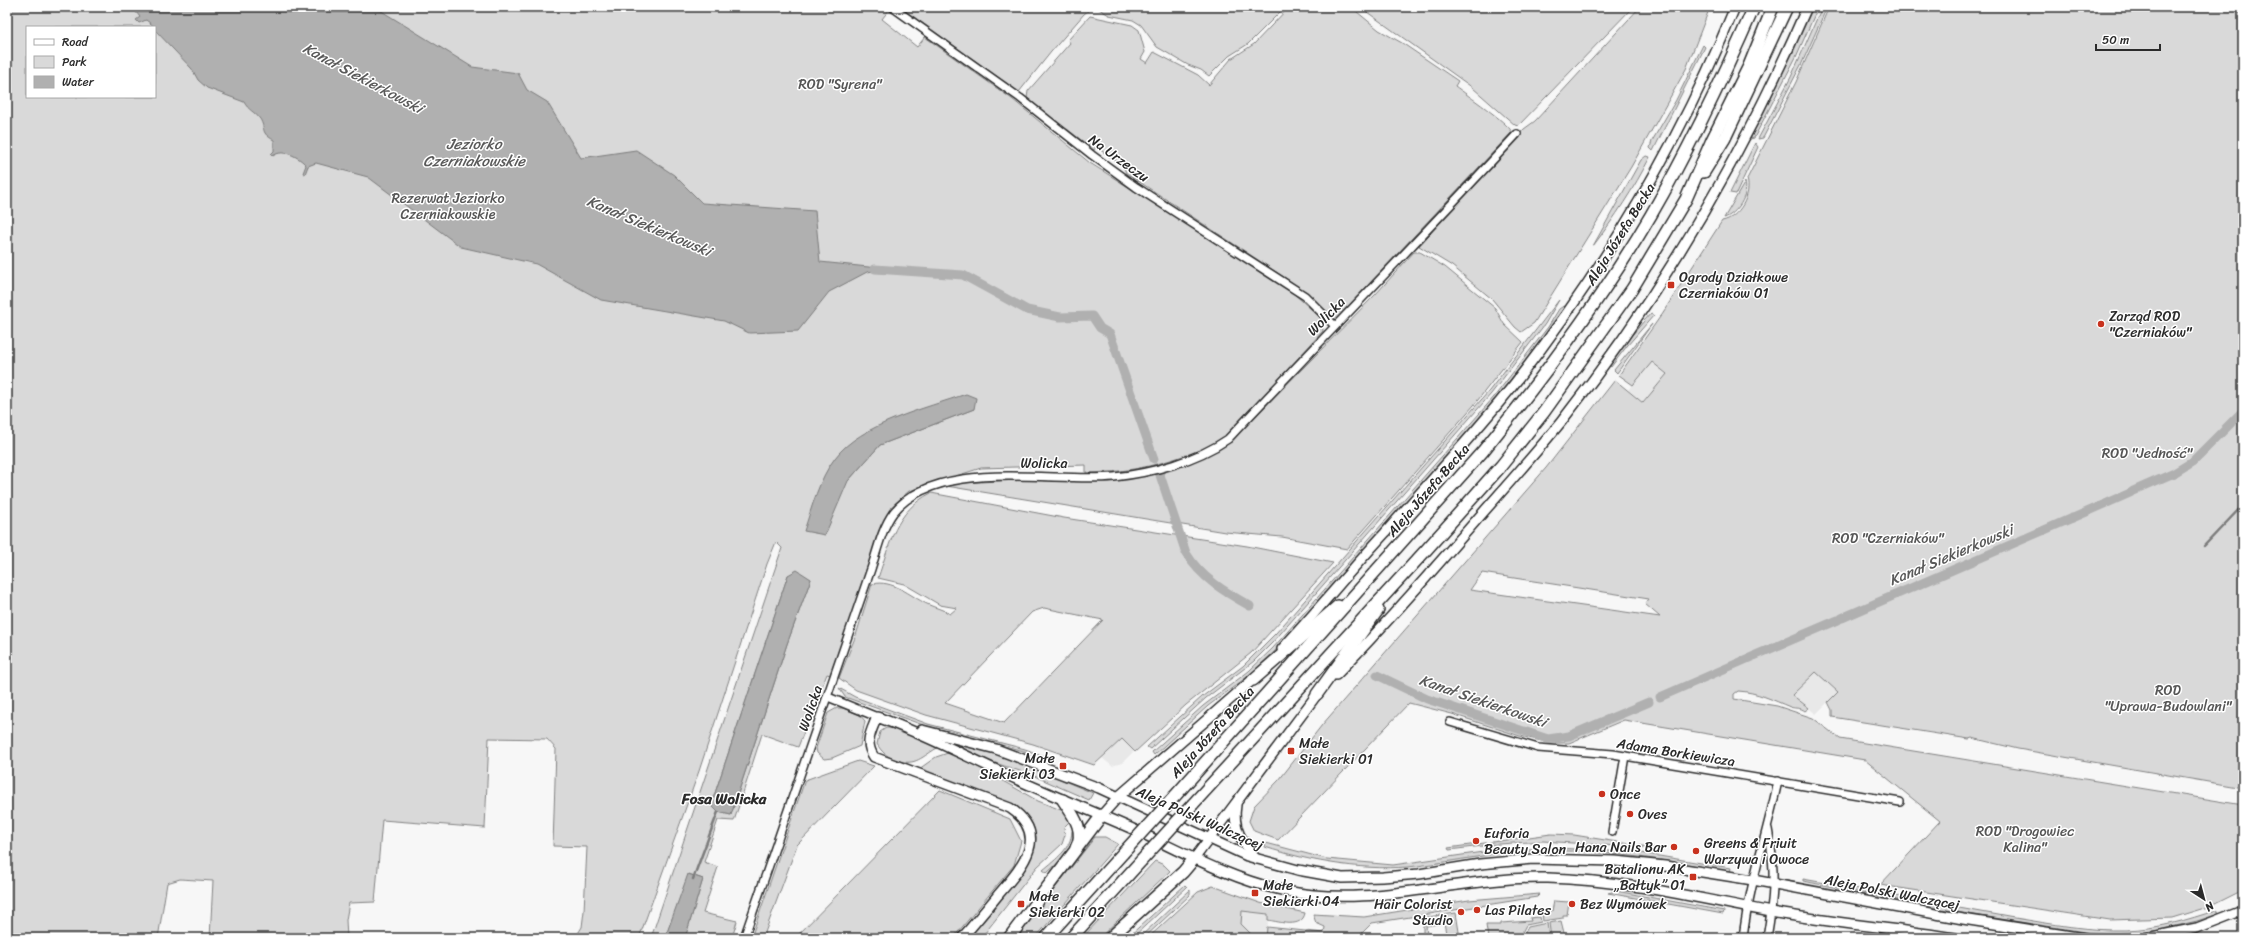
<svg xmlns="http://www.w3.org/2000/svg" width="2250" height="945" viewBox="0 0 2250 945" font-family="Sriracha,sans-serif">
<rect width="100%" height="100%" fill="#f7f7f7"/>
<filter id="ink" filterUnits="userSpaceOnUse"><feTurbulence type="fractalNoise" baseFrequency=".025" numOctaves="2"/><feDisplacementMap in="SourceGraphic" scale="8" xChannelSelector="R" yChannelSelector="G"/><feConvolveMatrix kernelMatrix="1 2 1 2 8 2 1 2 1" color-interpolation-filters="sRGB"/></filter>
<g filter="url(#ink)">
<!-- built -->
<g fill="#e8e8e8">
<path d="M1651 362 1667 374 1643 403 1628 390Z"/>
<path d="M1816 671 1838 692 1816 714 1792 695Z"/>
<path d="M1122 738 1134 751 1122 763 1112 766 1102 758Z"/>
<path d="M1242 911 1269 914 1266 938 1254 937 1240 924Z"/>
</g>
<!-- green -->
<g fill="#d9d9d9" stroke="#828282" fill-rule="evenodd">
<path d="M7 7H886L889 10 882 19 917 47 925 37 1012 99 1090 163 1259 269 1292 292 1322 319 1323 331 1227 435C1215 445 1201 450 1186 455 1148 468 1126 472 1086 473V465L981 468 909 491 891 507 886 517 830 675 827 674 798 747 762 734 734 821 718 820 704 862 718 867 703 913 737 921 732 938H685L703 879 689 874 665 938H651L782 548 776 542 767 564 699 771 639 938H580L577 935 582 927 584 911 587 847 553 846 556 749 547 739 489 738 485 828 382 820 375 902 349 903 346 920 347 938H210L213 881 180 879 167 883 158 938H7ZM27 27H155V97H27ZM974 409 880 445 848 481 900 417ZM788 575 811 579 787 644 731 815 718 812 711 805Z"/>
<path d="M900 7H1093L1084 14 1051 52 1019 92Z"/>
<path d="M1101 7H1280L1282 10 1248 44 1229 56 1209 76 1201 70 1188 65 1157 47 1141 25 1133 20 1109 15 1099 9Z"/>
<path d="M1289 7H1351L1379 30 1402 43 1458 81 1455 86C1467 95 1507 122 1512 132L1334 321 1293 283 1126 173 1123 166 1096 147 1094 150 1067 129 1066 130 1027 98 1028 91 1070 43 1068 40 1090 16 1132 25 1139 30 1145 52 1141 59 1147 63 1154 52 1198 75 1209 85 1231 59 1254 44Z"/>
<path d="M1360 7H1633L1518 126 1515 125 1473 88Z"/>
<path d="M1640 7H1710L1686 69 1631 167 1534 323 1521 332 1515 327 1492 299 1452 266 1419 246 1524 129 1535 121Z"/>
<path d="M1812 7H1818L1796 57 1754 138 1750 139Z"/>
<path d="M1822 7H1827L1802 63 1763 138 1758 139 1791 77Z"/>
<path d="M1829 7H2243V788L2018 749 1972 738 1969 739 1832 717V710L1828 702 1838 692 1816 672 1792 695 1809 708 1805 711C1800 707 1796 709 1790 707 1773 700 1757 692 1738 691L1734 694V699L1777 706 1813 718 1840 739 2243 805V890L2211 906 2172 918 2110 920 1880 885 1940 821 1865 760 1624 720 1569 743H1550L1520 736 1452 714 1409 703 1278 840 1254 831 1249 821 1254 806 1279 780 1322 725 1546 468 1615 380 1643 403 1667 374 1652 362 1633 385 1619 375 1660 317 1722 221C1739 218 1752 195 1747 179L1796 82ZM1482 573 1649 599 1645 604 1660 617 1470 590Z"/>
<path d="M1703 45 1705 47 1653 151 1650 148 1652 141 1676 100Z"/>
<path d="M1755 143 1758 147 1736 194 1730 193Z"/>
<path d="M1646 156 1650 157C1633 190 1616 216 1593 246L1641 160Z"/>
<path d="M1745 182C1749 195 1737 214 1724 218Z"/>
<path d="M1414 252H1420L1445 267 1495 308 1504 324 1523 342 1474 405 1347 549 1282 537 1225 532 946 486 960 483 1155 473C1184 465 1208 453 1234 438L1375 295Z"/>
<path d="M1559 300 1545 324 1491 394 1273 642 1254 661 1206 698 1150 749 1147 747 1203 696 1243 666 1276 633 1489 391Z"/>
<path d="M1565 305 1558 319 1475 425 1274 652 1251 674 1208 706 1154 755 1152 752 1203 706 1249 671 1273 648 1494 397 1548 327 1559 309Z"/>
<path d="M1651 313 1654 315 1627 346 1611 367 1609 365 1625 343Z"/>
<path d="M1652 324 1617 373 1614 370Z"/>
<path d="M931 493 1064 518 1247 546 1333 563 1251 653 1186 705 1135 752 1122 739 1094 765 1033 744 926 715 856 690 839 678 856 635 872 584C893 579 910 596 927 604 935 608 943 609 950 614L957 608 940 605 904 584 878 578C890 544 895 511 931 493ZM1044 608 1103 620 1004 723 945 703 1032 612Z"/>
<path d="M839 688 855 697 928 724 1025 749 1047 757 923 725 845 697Z"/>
<path d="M843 708 860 715 865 721 860 746 832 758 824 759 817 753 816 748 828 713 837 708Z"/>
<path d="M886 728H899L938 744 937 748C919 759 914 767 894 759 886 756 881 751 877 744L880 732Z"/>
<path d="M943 740 976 747 1007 757 1093 793 1089 800 1032 775 971 755Z"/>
<path d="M948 753 957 755 1038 801 1061 810 1072 819 1064 827 1065 835 1062 844 1037 867 981 938H968L1024 871 1035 848 1036 837 1033 825 1017 806 919 769 936 757Z"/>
<path d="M858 761 874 766 797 845 763 938H751L805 780Z"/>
<path d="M940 790 1010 819 1021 841 1014 865 953 938H795Z"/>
<path d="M1075 829C1073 851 1062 859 1047 873L1043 870C1056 859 1071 849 1072 831Z"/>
<path d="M1551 834 1574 835 1661 849 1543 841 1499 844 1449 850 1448 848Z"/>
<path d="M1095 837H1105L1118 844 1035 938H1016Z"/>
<path d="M1266 843 1327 859 1393 865 1497 850 1558 848 1641 853 1731 868 1730 872C1666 860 1600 849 1535 851 1495 852 1457 861 1417 866 1370 872 1310 862 1265 847Z"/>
<path d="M1155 861 1164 865 1170 871 1099 938H1082Z"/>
<path d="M1803 879C1874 891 1944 906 2015 918 2052 924 2088 931 2126 930 2158 929 2187 920 2217 910L2219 914 2197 921 2154 931 2112 934 2085 932 1962 913 1803 881Z"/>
<path d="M1185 885 1187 887 1132 938H1127Z"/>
<path d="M1213 886 1260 903 1305 913C1302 929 1280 922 1268 920V914L1242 911 1241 924 1254 937 1261 938H1148L1198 892Z"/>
<path d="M1190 890V895L1144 938H1139Z"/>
<path d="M1616 891 1724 911 1723 914 1608 893Z"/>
<path d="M1540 894 1537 897 1372 923 1357 938H1266L1267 927 1324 933 1325 927 1316 923 1313 914 1364 917 1469 900Z"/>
<path d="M1554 901 1569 902 1567 915H1563V918L1543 921 1542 912 1552 911Z"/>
<path d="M1456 913 1460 938H1447L1444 923 1426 926 1427 935 1433 934 1434 938H1413V936L1423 935V925L1428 924 1427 917Z"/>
<path d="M1540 917 1541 922 1526 925 1519 938H1488L1486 925H1501V923L1531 921 1530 918Z"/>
<path d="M1561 921 1564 933 1563 938H1551L1549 923Z"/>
<path d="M1547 923 1549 938H1522L1528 927Z"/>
</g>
<!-- water -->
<g fill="#b0b0b0" stroke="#7b7b7b">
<path d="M132 7H375L472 67 518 73 527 90 547 102 581 158 636 150 674 175 702 203 815 211 820 262 888 269 867 272 829 292 798 331 749 333 724 321 601 300 536 264 461 247 368 177 316 163 308 166 305 174 303 173 306 165C299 157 283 148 273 156L271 154 274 151V140C260 133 266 129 260 119 255 112 248 110 244 102L207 88 198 80 192 69 155 30V27L146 20 139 23 136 20 140 17Z"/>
<path d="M966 394 976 398 974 409 880 445 848 481 825 535 804 531C812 507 819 479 835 458 860 424 926 408 966 394Z"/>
<path d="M797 570 811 579 787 644 731 815 718 812 711 805 788 575Z"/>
<path d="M688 874 703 879 685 938H665Z"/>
</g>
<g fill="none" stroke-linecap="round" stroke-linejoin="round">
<!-- stream -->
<g stroke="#7b7b7b" stroke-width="2.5">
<path d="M2204 546 2243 505"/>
<path d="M693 879 718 812"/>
</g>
<!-- canal -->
<g stroke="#b0b0b0" stroke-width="9">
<path d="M2239 7 2243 11"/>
<path d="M875 269 963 275 1027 310 1060 317 1092 316 1100 328 1110 334 1154 459"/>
<path d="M1160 475 1186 553C1201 578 1225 592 1250 606"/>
<path d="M2133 491 2174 473 2192 462 2243 411"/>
<path d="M2073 518 2130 493"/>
<path d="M1842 618 2072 518"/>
<path d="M1756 655 1838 620"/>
<path d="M1377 675 1427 699 1548 739 1569 736 1649 702"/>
<path d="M1660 697 1754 656"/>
</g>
<!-- street casing -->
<g stroke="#2b2b2b" stroke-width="10">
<g id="street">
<path d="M892 7 1020 98 1092 155 1136 187 1305 296 1334 325"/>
<path d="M828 697 877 717"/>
<path d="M1450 722 1538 748 1613 754 1900 802"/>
<path d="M1612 832 1625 756"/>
<path d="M744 938 871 569C877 551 882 528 893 513 937 457 1052 483 1114 477 1152 473 1196 461 1228 439 1324 337 1422 237 1517 134"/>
<path d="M1743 938C1749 885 1767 834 1778 781"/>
<path d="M1767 938C1774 897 1776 870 1768 829"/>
</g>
</g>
<!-- secondary casing -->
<g stroke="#2b2b2b" stroke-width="12">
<g id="secondary">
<path d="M1282 649C1317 611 1350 571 1385 533 1428 483 1474 435 1515 383 1605 268 1680 142 1735 7"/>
<path d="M1336 675C1382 629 1424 580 1467 531 1498 495 1531 459 1561 422 1661 295 1743 155 1807 7"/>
<path d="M922 730 996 749 1099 788 1247 856 1298 870 1342 878 1383 877 1419 874 1480 864 1533 859 1615 861 1665 866 1753 880 1963 919 2084 938"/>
<path d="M1236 805C1232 828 1242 842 1256 859"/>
<path d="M1102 815 1118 797 1257 676"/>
<path d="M1194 859 1321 689"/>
<path d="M962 938C974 924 986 910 998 895 1020 869 1052 836 1010 808L874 757C864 742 871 732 877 717 925 734 969 758 1016 779 1055 797 1095 812 1135 830 1184 853 1232 880 1286 891 1373 909 1460 876 1548 878 1623 880 1698 898 1771 912 1832 923 1894 928 1955 938"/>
<path d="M2147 938 2197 928 2243 910"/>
</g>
</g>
<!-- primary casing -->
<g stroke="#2b2b2b" stroke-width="14">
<g id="primary">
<path d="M1704 172 1725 138 1787 7"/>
<path d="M1253 680 1338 606"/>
<path d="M1317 694 1378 610"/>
<path d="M1175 796 1483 451C1544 376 1602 299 1651 215 1690 148 1723 78 1754 7"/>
<path d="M1063 800C1072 814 1086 830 1076 848"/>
<path d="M1193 804 1427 549 1501 466 1544 412 1632 289 1686 199 1712 140 1749 66 1773 7"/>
<path d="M1009 938 1102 815"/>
<path d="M1046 938 1123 853"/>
<path d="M1071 938 1141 861"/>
<path d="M1110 938 1183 872 1194 859"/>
</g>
</g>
<!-- street -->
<use href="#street" stroke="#fff" stroke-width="7"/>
<!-- secondary -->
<use href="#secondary" stroke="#fff" stroke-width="9"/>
<!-- primary -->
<use href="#primary" stroke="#fff" stroke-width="11"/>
<!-- primary-bridge casing -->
<g stroke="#2b2b2b" stroke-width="14" stroke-linecap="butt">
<g id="primary-bridge">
<path d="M1123 853 1175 796"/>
<path d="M1141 861 1193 804"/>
</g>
</g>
<!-- primary-bridge -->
<use href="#primary-bridge" stroke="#fff" stroke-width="11"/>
</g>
</g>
<!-- markers -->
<g fill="#c8321e" stroke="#fff" stroke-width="1.5">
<rect x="1667" y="281" width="8" height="8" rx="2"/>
<circle cx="2101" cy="324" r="4"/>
<rect x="1287" y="747" width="8" height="8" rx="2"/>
<rect x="1059" y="762" width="8" height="8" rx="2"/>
<circle cx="1602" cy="794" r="4"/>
<circle cx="1630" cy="814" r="4"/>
<circle cx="1476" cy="841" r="4"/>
<circle cx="1674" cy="847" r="4"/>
<circle cx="1696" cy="851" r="4"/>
<rect x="1689" y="873" width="8" height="8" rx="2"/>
<rect x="1251" y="889" width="8" height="8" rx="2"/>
<rect x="1017" y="900" width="8" height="8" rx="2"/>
<circle cx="1572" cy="904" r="4"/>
<circle cx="1477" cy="910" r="4"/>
<circle cx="1461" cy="912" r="4"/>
</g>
<g text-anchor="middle" stroke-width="3" stroke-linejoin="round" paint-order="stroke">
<!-- park labels -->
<g font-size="14" fill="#565656" stroke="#fff">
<text x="840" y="89">ROD "Syrena"</text>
<text x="448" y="203">Rezerwat Jeziorko<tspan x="448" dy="16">Czerniakowskie</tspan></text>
<text x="2147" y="458">ROD "Jedność"</text>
<text x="1888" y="543">ROD "Czerniaków"</text>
<text x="2168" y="695">ROD<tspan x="2168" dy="16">"Uprawa-Budowlani"</tspan></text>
<text x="2025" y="836">ROD "Drogowiec<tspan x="2025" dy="16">Kalina"</tspan></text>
</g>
<!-- street labels -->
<g font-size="14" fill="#2b2b2b" stroke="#fff">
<text transform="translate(1119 158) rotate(36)" y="5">Na Urzeczu</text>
<text transform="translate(1620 234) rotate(-58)" y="5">Aleja Józefa Becka</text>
<text transform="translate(1326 316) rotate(-46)" y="5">Wolicka</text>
<text x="1044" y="468">Wolicka</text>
<text transform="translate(1428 490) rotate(-49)" y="5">Aleja Józefa Becka</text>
<text transform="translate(810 708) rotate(-71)" y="5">Wolicka</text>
<text transform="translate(1212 732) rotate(-48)" y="5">Aleja Józefa Becka</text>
<text transform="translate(1676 752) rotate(9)" y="5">Adama Borkiewicza</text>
<text transform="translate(1200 818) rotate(24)" y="5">Aleja Polski Walczącej</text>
<text transform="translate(1892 892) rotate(11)" y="5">Aleja Polski Walczącej</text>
</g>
<!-- poi labels -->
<g font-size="14" fill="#2b2b2b" stroke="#fff" text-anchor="start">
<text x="1679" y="282">Ogrody Działkowe<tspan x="1679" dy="16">Czerniaków 01</tspan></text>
<text x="2109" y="321">Zarząd ROD<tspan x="2109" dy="16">"Czerniaków"</tspan></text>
<text x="1299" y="748">Małe<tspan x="1299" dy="16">Siekierki 01</tspan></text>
<text x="1055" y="763" text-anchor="end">Małe<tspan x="1055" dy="16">Siekierki 03</tspan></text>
<text x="1610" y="799">Once</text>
<text x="1638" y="819">Oves</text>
<text x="1484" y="838">Euforia<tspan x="1484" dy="16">Beauty Salon</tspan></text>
<text x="1704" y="848">Greens &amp; Friuit<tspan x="1704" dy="16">Warzywa i Owoce</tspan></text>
<text x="1666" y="852" text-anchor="end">Hana Nails Bar</text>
<text x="1685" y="874" text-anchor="end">Batalionu AK<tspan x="1685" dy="16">„Bałtyk” 01</tspan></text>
<text x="1263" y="890">Małe<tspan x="1263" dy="16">Siekierki 04</tspan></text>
<text x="1029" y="901">Małe<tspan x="1029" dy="16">Siekierki 02</tspan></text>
<text x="1453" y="909" text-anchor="end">Hair Colorist<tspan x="1453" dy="16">Studio</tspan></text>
<text x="1580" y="909">Bez Wymówek</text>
<text x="1485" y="915">Las Pilates</text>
</g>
<!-- water labels -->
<g font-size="15" font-style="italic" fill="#5a5a5a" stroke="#fff">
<text transform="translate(363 78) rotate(28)" y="5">Kanał Siekierkowski</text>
<text x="474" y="149">Jeziorko<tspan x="474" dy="17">Czerniakowskie</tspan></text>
<text transform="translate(649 226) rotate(23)" y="5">Kanał Siekierkowski</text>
<text transform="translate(1951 555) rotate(-23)" y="5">Kanał Siekierkowski</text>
<text transform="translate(1483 701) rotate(19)" y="5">Kanał Siekierkowski</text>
</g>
<!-- neighbourhood labels -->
<g font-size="15" font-weight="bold" fill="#2b2b2b" stroke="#fff">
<text x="724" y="804">Fosa Wolicka</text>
</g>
</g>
<!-- margin -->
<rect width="2250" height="945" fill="none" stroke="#fff" stroke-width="24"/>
<rect x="12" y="12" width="2226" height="921" fill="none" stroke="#2b2b2b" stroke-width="1.5" filter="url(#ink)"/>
<!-- legend -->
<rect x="26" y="26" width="130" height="72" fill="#ffffff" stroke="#aaaaaa"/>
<rect x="34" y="39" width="20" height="6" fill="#ffffff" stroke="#aaaaaa"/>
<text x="62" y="46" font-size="12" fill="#2b2b2b">Road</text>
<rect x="34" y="56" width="20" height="12" fill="#d9d9d9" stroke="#aaaaaa"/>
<text x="62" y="66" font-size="12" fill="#2b2b2b">Park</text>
<rect x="34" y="76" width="20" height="12" fill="#b0b0b0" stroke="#aaaaaa"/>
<text x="62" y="86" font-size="12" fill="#2b2b2b">Water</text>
<!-- north arrow -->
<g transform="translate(2204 899) rotate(144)" stroke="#ffffff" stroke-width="3" paint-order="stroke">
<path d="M0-3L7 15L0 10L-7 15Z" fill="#2b2b2b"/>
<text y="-6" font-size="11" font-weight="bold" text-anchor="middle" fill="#2b2b2b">N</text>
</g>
<!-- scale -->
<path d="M2096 44v6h64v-6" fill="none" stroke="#2b2b2b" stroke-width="2"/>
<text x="2102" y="44" font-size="12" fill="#2b2b2b" stroke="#ffffff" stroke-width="3" paint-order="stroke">50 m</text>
</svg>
